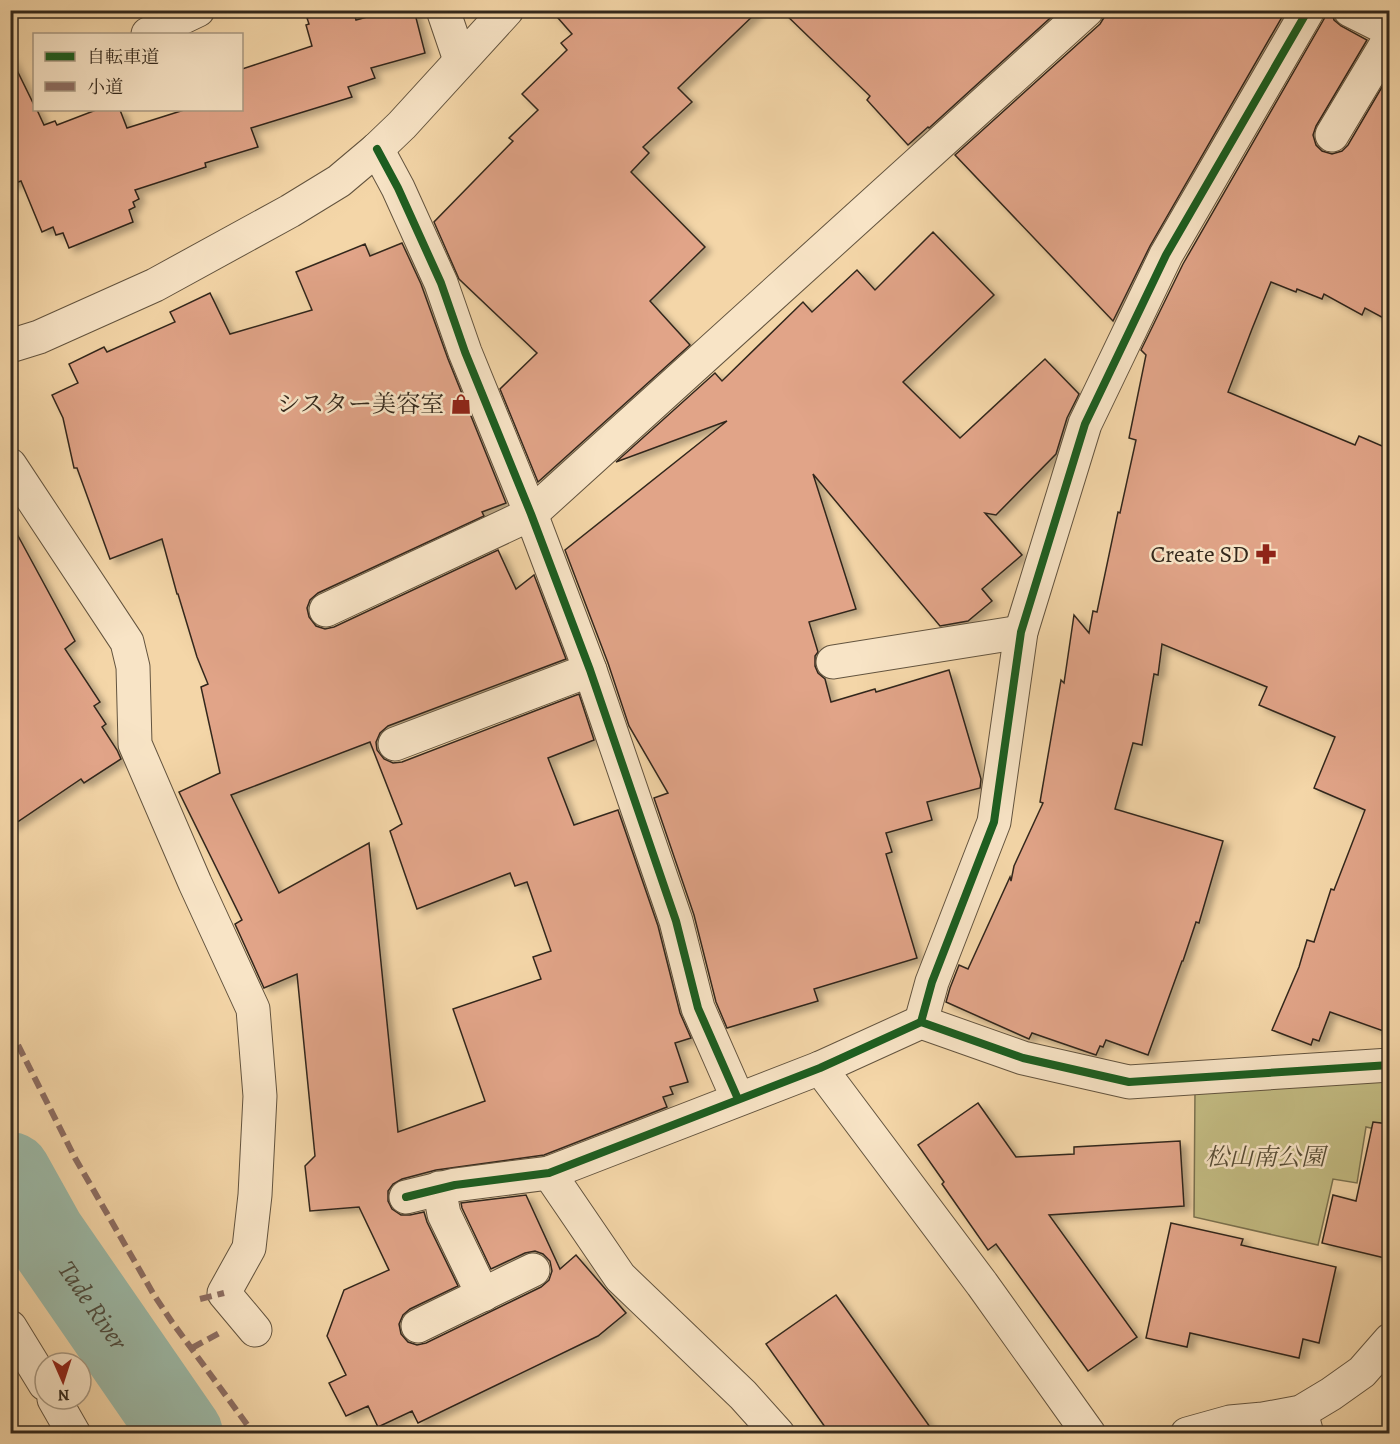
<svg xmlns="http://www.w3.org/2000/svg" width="1400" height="1444" viewBox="0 0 1400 1444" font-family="Alegreya,'Noto Serif JP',serif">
<defs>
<filter id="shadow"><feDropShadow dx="6" dy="4" stdDeviation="3" flood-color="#0004"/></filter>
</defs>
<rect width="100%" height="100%" fill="#f4d6a8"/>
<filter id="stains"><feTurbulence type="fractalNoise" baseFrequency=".00333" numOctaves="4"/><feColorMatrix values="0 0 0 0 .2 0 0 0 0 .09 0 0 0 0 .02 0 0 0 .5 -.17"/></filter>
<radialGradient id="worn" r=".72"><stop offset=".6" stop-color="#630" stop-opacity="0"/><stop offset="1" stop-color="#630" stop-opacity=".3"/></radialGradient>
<!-- green -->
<path fill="#c3bc83" stroke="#7b7250" stroke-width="1.5" d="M1389 1075V1132L1366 1127 1357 1183 1333 1179 1318 1245 1194 1217 1195 1090Z"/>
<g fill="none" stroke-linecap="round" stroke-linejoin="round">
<!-- river -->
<path stroke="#9cb9a7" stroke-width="82" id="s1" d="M10 1173 44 1234 182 1434"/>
</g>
<!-- building -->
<g fill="#e1a488" stroke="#33281c" stroke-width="1.5" fill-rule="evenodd" filter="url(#shadow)">
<path d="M331 10H353L356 20 392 10H414L425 53 371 68 375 78 348 87 352 97 251 128 258 147 205 163 206 167 135 190 139 199 133 202 135 207 129 210 133 222 69 248 63 233 56 235 53 227 42 232 21 181 10 185V56L34 105V110H37L44 125 55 121 57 125 96 110H120L127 128 184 110H242V69L312 46 306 25 309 24 307 18Z"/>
<path d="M551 10H759L678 88 692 102 643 147 649 153 631 172 705 247 650 301 690 345 538 482 500 389 537 353 459 279 434 222 513 141 509 138 538 110 522 94 567 50 561 43 572 34Z"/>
<path d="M781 10H1059L929 128 928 127 908 145 867 100 870 96Z"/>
<path d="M1105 10H1286L1150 246 1113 321 955 155 1100 24 1105 16Z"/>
<path d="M1327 10H1331L1334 20 1341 26 1367 40 1316 126 1313 135 1316 145 1322 151 1332 154 1342 151 1348 145 1389 75V321L1365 308 1362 315 1324 294 1322 299 1297 289 1296 292 1271 282 1252 329 1228 392 1355 445 1359 436 1389 449V1033L1330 1012 1319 1041 1313 1039 1311 1045 1272 1030 1299 967 1307 940 1314 942 1331 889 1334 890 1365 810 1314 788 1335 737 1259 705 1267 687 1162 644 1158 675 1154 674 1142 745 1133 743 1115 809 1223 841 1199 923 1196 922 1183 961H1182L1148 1055 1106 1040 1103 1047 1100 1046 1096 1055 1032 1033 1029 1039 946 1002 950 988 959 965 968 969 1010 877 1011 881 1014 866 1043 803 1040 802 1061 680 1064 683 1074 615 1089 633 1093 611 1097 612 1118 512 1120 513 1136 440 1129 438 1146 355 1141 350 1183 264 1324 19Z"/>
<path d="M933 232 994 295 903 382 960 438 1045 359 1079 394 1067 418 1056 454 996 515 985 513 1022 555 982 589 992 601 968 621 940 626 813 474 856 609 809 622 818 652 815 656V666L818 673 825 679 831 702 875 689 876 692 949 670 981 779 980 788 927 802 932 820 886 833 892 852 886 854 917 958 814 989 818 1001 727 1028 716 1002 694 915 654 798 668 793 629 726 608 663 565 550 727 421 616 462 715 373 722 381 803 302 812 312 857 270 875 290Z"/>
<path d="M402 243 421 284 448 359 506 503 482 512 484 516 318 593 310 600 307 608 309 617 316 626 325 629 334 627 498 550 516 589 534 575 566 659 388 726 380 733 376 742 377 750 384 759 393 763 402 762 579 694 594 740 548 758 574 825 618 810 658 926 680 1013 691 1038 675 1043 688 1082 670 1087 673 1094 663 1097 667 1107 544 1155 436 1170 402 1179 393 1184 388 1191V1201L392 1209 401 1215H410L424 1212 427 1222 458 1286 410 1309 403 1315 399 1324 401 1334 408 1342 417 1345 426 1343 541 1287 549 1280 552 1271 550 1261 543 1254 535 1251 525 1253 491 1269 462 1208 461 1203 526 1195 560 1269 576 1255 626 1313 598 1336 418 1423 412 1411 378 1427 368 1406 346 1416 329 1383 346 1375 327 1336 344 1290 389 1270 359 1207 310 1211 305 1166 315 1156 297 974 264 988 235 924 242 920 179 792 220 773 201 687 208 684 197 657 178 594H177L162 539 110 559 77 468H74L63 418 52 395 78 383 69 364 104 347 107 352 175 322 170 312 210 293 230 334 312 310 296 272 365 244 370 256ZM370 742 402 824 390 831 417 909 510 873 515 886 527 882 551 951 533 957 541 979 453 1009 485 1101 398 1132 369 843 279 893 231 795Z"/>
<path d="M10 521 75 641 65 649 100 702 94 706 106 724 102 727 117 750 121 759 84 783 81 779 10 827Z"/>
<path d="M978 1103 1016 1157 1074 1154V1147L1180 1141 1184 1206 1049 1215 1137 1337 1088 1371 996 1244 988 1250 942 1184 944 1182 918 1145Z"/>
<path d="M1373 1122 1389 1124V1259L1322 1243 1333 1195 1356 1201Z"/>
<path d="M1171 1223 1243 1239 1241 1245 1336 1267 1319 1343 1303 1339 1299 1358 1190 1333 1187 1347 1146 1338Z"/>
<path d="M836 1295 935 1434H830L766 1344Z"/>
</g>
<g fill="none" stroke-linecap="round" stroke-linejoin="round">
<!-- minor casing -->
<g stroke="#63543f" stroke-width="35">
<g id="minor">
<path d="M443 10 460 60"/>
<path d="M1350 10 1390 30"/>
<path d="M148 34 198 10"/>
<path d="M1332 135 1390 38"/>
<path d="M377 149 398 188 441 283 465 352 531 514 590 670 676 921 698 1008 738 1099"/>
<path d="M10 346 39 337 155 285 290 211 339 181 377 149 402 125 507 10"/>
<path d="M10 465 127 642 133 667 135 744 195 883 253 1009 260 1096 255 1195 249 1248 224 1293 255 1330"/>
<path d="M326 610 531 514 1087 10"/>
<path d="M833 662 1021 632"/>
<path d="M395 744 590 670"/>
<path d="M921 1022 932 982 994 822 1021 632 1085 424 1166 255 1308 10"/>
<path d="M820 1068 982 1284 1089 1434"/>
<path d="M549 1173 620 1277 743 1395 778 1434"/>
<path d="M439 1188 444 1214 483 1295"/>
<path d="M406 1197 455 1185 549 1173 820 1068 921 1022 1023 1058 1129 1082 1390 1065"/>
<path d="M418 1326 533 1270"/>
<path d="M10 1327 45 1384"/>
<path d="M54 1399 74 1434"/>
<path d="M1301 1412 1307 1434"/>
</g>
</g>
<!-- tertiary casing -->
<g stroke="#63543f" stroke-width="35">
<path id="tertiary" d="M1187 1434 1230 1422 1263 1419 1301 1412 1331 1394 1362 1372 1390 1340"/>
</g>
<!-- minor -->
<use href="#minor" stroke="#f8e4c6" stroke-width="33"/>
<!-- tertiary -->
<use href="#tertiary" stroke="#f8e4c6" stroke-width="33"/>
<!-- quiet -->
<g stroke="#8d6e63" stroke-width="6" stroke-dasharray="12 6" stroke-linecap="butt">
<path d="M10 1029 75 1158 154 1295 172 1322 254 1434"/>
<path d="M200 1299 224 1293"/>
<path d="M192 1348 223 1331"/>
</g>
<!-- cycleway casing -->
<g stroke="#f8e4c6" stroke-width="11">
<g id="cycleway">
<path d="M377 149 398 188 441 283 465 352 531 514 590 670 676 921 698 1008 738 1099"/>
<path d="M921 1022 932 982 994 822 1021 632 1085 424 1166 255 1308 10"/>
<path d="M406 1197 455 1185 549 1173 820 1068 921 1022 1023 1058 1129 1082 1390 1065"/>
</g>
</g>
<!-- cycleway -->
<use href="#cycleway" stroke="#1b5e20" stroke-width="8"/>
</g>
<!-- icons -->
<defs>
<g id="shop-bare" transform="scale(1.62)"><path d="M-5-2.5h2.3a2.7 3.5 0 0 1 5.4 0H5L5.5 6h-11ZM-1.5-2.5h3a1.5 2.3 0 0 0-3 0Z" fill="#8f2418" stroke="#f8e4c6" stroke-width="2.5" paint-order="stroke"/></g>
<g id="pharmacy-bare" transform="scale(1.62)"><path d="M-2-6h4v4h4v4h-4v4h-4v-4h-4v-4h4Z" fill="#8f2418" stroke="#f8e4c6" stroke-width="2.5" paint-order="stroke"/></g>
</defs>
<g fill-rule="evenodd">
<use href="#shop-bare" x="461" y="404"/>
<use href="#pharmacy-bare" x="1266" y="554"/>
</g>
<g text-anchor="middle" stroke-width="5" stroke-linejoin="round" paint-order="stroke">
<!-- poi labels -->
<g font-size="24" fill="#33281c" stroke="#f8e4c6" text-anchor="end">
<text x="444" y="412">シスター美容室</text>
<text x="1249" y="562">Create SD</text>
</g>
<!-- park labels -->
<g font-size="24" font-style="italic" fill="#574d36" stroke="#f8e4c6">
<text x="1265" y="1165">松山南公園</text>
</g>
<!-- water labels -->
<g font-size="26" font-style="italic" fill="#4d4c3f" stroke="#f8e4c6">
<text dy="9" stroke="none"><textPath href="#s1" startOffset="156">Tade River</textPath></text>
</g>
</g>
<!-- margin -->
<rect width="1400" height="1444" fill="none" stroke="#f4d6a8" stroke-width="36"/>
<rect x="12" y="12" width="1376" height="1420" fill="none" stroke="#33281c" stroke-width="3"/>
<rect x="18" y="18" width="1364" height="1408" fill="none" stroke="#33281c" stroke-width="1.5"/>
<!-- legend -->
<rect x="33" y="33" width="210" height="78" fill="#f8e4c6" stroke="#a99982" stroke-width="1.5"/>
<rect x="45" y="52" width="30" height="9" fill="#1b5e20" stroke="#a99982" stroke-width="1.5"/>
<text x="87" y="63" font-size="18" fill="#33281c">自転車道</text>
<rect x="45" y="82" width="30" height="9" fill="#8d6e63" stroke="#a99982" stroke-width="1.5"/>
<text x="87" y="93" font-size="18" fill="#33281c">小道</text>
<!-- north arrow -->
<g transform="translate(63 1381) rotate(177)"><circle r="28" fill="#f8e4c6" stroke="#a99982" stroke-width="1.5"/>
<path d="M0-4.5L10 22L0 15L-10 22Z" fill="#8f2418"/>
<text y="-9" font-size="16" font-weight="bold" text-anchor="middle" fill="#33281c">N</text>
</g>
<rect width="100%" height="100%" filter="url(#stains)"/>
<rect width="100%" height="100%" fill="url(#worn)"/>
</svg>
